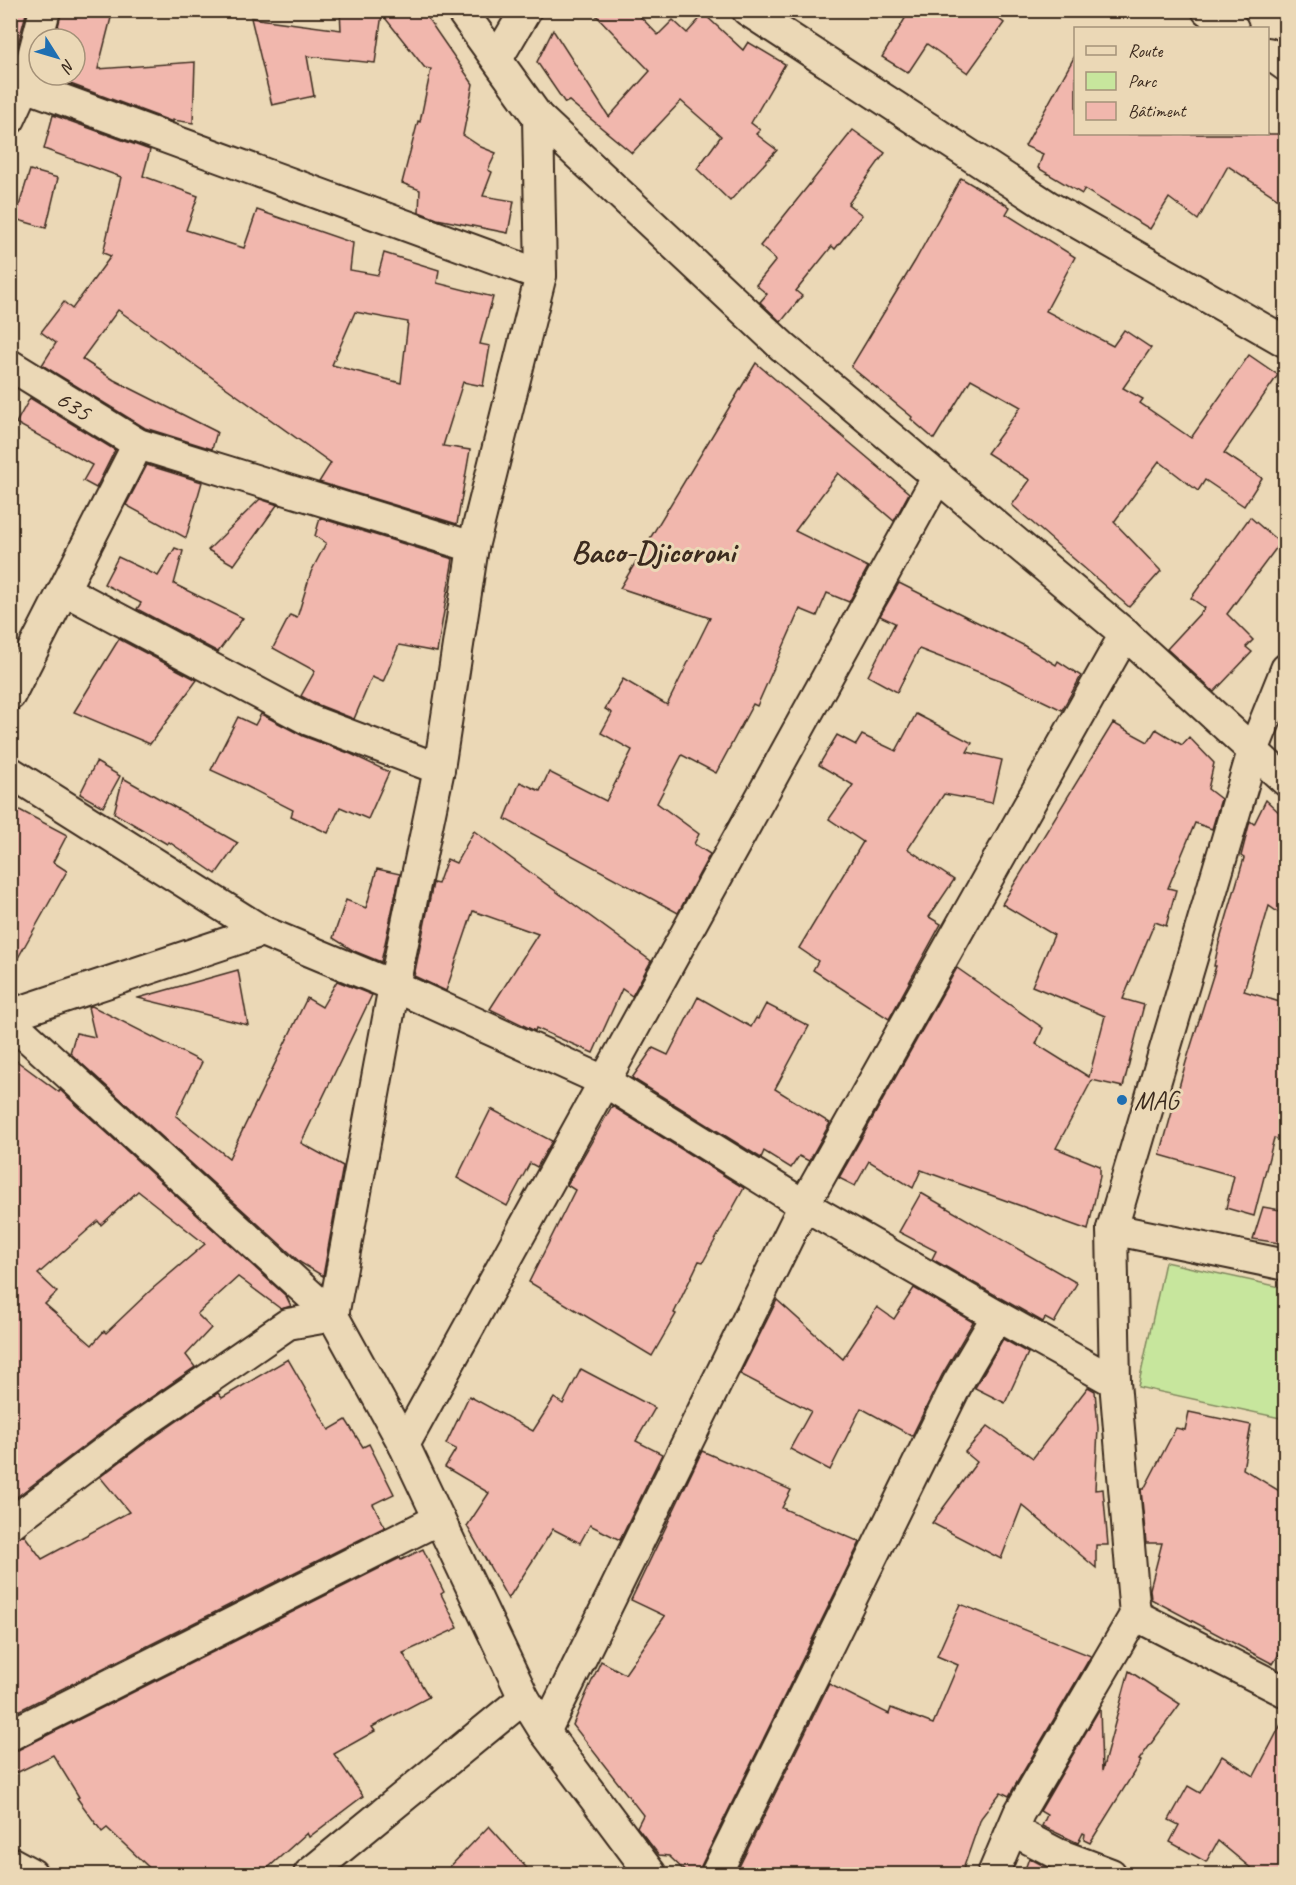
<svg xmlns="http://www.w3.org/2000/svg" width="1296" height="1885" viewBox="0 0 1296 1885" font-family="Caveat,sans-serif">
<rect width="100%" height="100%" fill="#ebd8b6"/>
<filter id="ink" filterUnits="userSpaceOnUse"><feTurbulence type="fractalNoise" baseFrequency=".0167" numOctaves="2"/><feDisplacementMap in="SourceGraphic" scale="12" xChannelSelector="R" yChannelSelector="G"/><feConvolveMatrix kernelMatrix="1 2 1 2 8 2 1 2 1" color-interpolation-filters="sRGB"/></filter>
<g filter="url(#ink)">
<!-- park -->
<path fill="#c7e69d" stroke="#81885e" stroke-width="1.5" d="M1165 1262 1285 1288V1419L1138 1387Z"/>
<!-- building -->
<g fill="#f1b7ad" stroke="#3b2a1e" stroke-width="1.5" fill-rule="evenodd">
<path d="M15 10H27L10 73V27Z"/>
<path d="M62 10H113L98 69 195 62 193 123 173 120V122L46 75H75V39H55Z"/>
<path d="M340 10H422L473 84 463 135 481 147 496 153 488 170 492 172 483 196 514 201 508 233 437 219 419 212 420 190 402 183 418 121 420 122 431 69 425 68 382 14 375 63 307 56 314 96 272 105 251 18 341 30Z"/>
<path d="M591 10H634L658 35 673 20 687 33 704 14 743 50 748 42 785 64 751 123 760 130 756 134 777 150 730 201 697 169 721 136 681 101 632 153 569 101 565 103 537 62 553 30 609 117 650 71Z"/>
<path d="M910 10H987L1004 23 968 73 927 44 908 73 882 57Z"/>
<path d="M1076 54V134H1286V204L1228 166 1198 220 1169 198 1150 229 1084 189 1082 194 1038 168 1043 154 1025 146Z"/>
<path d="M53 115 150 150 143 176 198 196 186 230 244 248 257 210 353 243 350 270 378 275 384 253 439 270 437 283 493 297 480 344 490 346 483 386 463 382 443 446 470 450 457 524 319 482 331 463 118 310 82 359 114 380 217 432 212 449 145 428 42 365 56 343 41 332 64 302 72 309 111 256 103 253 121 177 44 149ZM355 312 408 322 401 383 332 365Z"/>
<path d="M853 130 885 153 848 204 862 215 835 249 832 246 796 291 802 296 781 322 760 302 767 294 756 285 776 260 760 246Z"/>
<path d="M30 170 58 178 46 228 15 219Z"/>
<path d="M961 178 1010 207 1006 214 1075 257 1046 311 1113 346 1124 330 1151 348 1123 388 1143 399 1140 403 1191 438 1249 355 1278 375 1224 453 1262 478 1244 506 1205 480 1198 491 1159 461 1114 522 1161 571 1129 607 1012 505 1030 480 987 453 1021 407 971 379 934 439 911 419 912 417 851 367 915 261Z"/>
<path d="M756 363 909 493 894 521 838 473 795 531 868 567 849 602 827 593 817 616 800 609 757 706 753 704 716 773 682 755 657 803 699 834 694 844 710 854 678 913 505 819 520 782 540 791 549 772 606 801 632 750 601 733 612 713 605 709 623 679 667 705 710 618 620 588Z"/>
<path d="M30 398 115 450 96 488 83 481 92 465 16 423Z"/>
<path d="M147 465 202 482 186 538 126 505Z"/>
<path d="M260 499 281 506 277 505 234 565 208 550Z"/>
<path d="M1250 517 1280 543 1227 614 1253 640 1246 647 1252 652 1214 692 1167 649 1205 608 1191 598Z"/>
<path d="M320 518 453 559 437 652 399 645 383 682 372 677 354 719 316 704 301 696 315 671 273 648 290 615 297 618 311 572 326 543 315 536Z"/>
<path d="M175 548 183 551 174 584 243 618 218 652 137 609 141 603 104 584 118 557 158 576Z"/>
<path d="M899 583 1023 645 1056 665 1058 661 1081 676 1062 710 1002 681 919 649 897 692 868 676 895 623 880 616Z"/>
<path d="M119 639 197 680 150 744 74 712Z"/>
<path d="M261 714 303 736 351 754 389 772 368 819 340 807 328 833 291 816 293 810 246 786 211 770 238 717 255 725Z"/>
<path d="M916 714 972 743 967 752 1002 760 992 803 944 794 908 849 954 880 929 917 941 924 889 1019 813 970 818 961 799 948 863 842 829 819 853 785 819 765 837 735 856 745 862 735 896 751Z"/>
<path d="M1113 723 1148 742 1156 729 1182 745 1189 737 1214 763 1208 789 1221 799 1212 829 1195 823 1168 888 1176 890 1166 926 1155 922 1123 999 1144 1005 1123 1087 1092 1080 1056 1148 1100 1166V1176L1088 1230 921 1170 913 1188 869 1161 855 1186 839 1178 957 968 1043 1028 1036 1044 1089 1077 1105 1016 1032 986 1054 935 1002 904Z"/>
<path d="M96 762 120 776 103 807 80 794Z"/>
<path d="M123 778 238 843 216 874 169 842 167 844 114 813Z"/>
<path d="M1266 800 1286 819V918L1269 906 1244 991 1283 1003 1277 1020 1286 1023V1142L1274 1138 1254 1216 1226 1208 1234 1176 1160 1155 1186 1062 1216 966H1214L1219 943 1244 858 1241 856 1250 821 1254 824Z"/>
<path d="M10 805 67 835 53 862 67 871 10 972Z"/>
<path d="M474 831 651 961 632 996 622 989 593 1053 536 1028 535 1031 490 1009 538 934 473 911 446 991 414 976 433 883 438 884 447 859 456 863Z"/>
<path d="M377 869 400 874 381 962 354 951 333 938 346 900 366 908Z"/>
<path d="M238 970 248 1025 138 998Z"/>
<path d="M337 981 372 995 301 1143 343 1166 323 1276 301 1263 70 1053 76 1033 95 1037 88 1007 92 1006 202 1062 176 1116 229 1158 307 998 322 1007Z"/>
<path d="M698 997 751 1027 756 1018 758 1019 766 1004 809 1026 775 1089 830 1123 809 1161 799 1156 791 1168 764 1151 761 1158 632 1078 653 1048 668 1055Z"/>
<path d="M10 1056 59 1092 60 1090 286 1296 291 1306 281 1309 238 1277 197 1314 211 1328 186 1355 195 1367 121 1418 10 1502ZM138 1191 205 1244 151 1290 106 1333 104 1331 92 1345 45 1304 57 1292 38 1274 98 1221 101 1225Z"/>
<path d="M612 1106 744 1188 703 1262 699 1261 674 1313 676 1314 652 1356 529 1282 575 1190 567 1185Z"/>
<path d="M491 1109 552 1141 537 1167 530 1163 507 1206 457 1178Z"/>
<path d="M921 1193 1077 1283 1054 1323 1045 1318 1043 1322 932 1259 936 1251 899 1232Z"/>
<path d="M1263 1207 1286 1211V1244L1253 1239Z"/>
<path d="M914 1288 973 1322 942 1375 912 1436 861 1408 830 1470 790 1449 811 1411 740 1374 777 1300 843 1359 877 1307 894 1319Z"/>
<path d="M1003 1339 1028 1353 1005 1403 975 1388Z"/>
<path d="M288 1359 329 1430 346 1420 363 1447 369 1444 394 1494 373 1504 385 1527 10 1715V1541L24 1535 42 1559 129 1512 100 1477 141 1446 218 1393 222 1398Z"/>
<path d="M581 1369 655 1408 636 1441 662 1454 620 1540 590 1525 580 1543 553 1529 508 1599 467 1526 489 1493 445 1467 456 1449 446 1444 469 1396 533 1431 554 1398 563 1404Z"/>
<path d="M1088 1387 1095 1391 1098 1428 1095 1490 1103 1489 1108 1545H1096V1568L1022 1505 1001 1559 932 1523 977 1462 965 1452 988 1426 1033 1458Z"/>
<path d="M1189 1412 1251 1425 1243 1469 1286 1495V1643L1273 1664 1151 1599 1150 1589 1162 1543H1146L1141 1489H1144L1176 1428 1185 1430Z"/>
<path d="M702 1451 791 1490 782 1508 860 1542 701 1866 699 1875H689L669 1856 659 1855 637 1827 643 1815 573 1725 586 1694 601 1661 625 1674 665 1616 631 1600Z"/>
<path d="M423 1549 444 1592 441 1594 458 1628 403 1653 429 1697 372 1727 375 1731 334 1754 363 1796 309 1837 307 1833 260 1875H157L107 1828 102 1832 77 1798 79 1797 53 1755 10 1776V1752L18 1750 400 1558 401 1560Z"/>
<path d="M960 1604 1091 1656 1009 1796 1001 1792 981 1818 961 1875H735L829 1684 889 1714 891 1708 933 1724 958 1665 937 1656Z"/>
<path d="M1129 1671 1180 1704 1139 1760 1141 1761 1090 1843 1084 1840 1085 1834 1083 1833 1078 1843 1042 1826 1047 1815 1040 1811 1100 1708 1102 1771Z"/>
<path d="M1286 1715V1875H1259L1218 1841 1206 1862 1170 1842 1179 1825 1169 1820 1188 1786 1200 1793 1222 1756 1254 1776Z"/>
<path d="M489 1826 533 1875H442Z"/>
<path d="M1029 1858 1050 1869 1063 1875H1023Z"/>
</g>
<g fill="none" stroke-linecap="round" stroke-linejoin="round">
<!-- minor casing -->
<g stroke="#3b2a1e" stroke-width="34">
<g id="minor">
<path d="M461 10 538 117 783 347 1125 634"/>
<path d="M747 10 1048 206 1286 342"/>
<path d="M1207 10 1233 28"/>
<path d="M1268 53 1286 66"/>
<path d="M497 59 526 10"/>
<path d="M25 86 541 275"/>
<path d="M10 119 25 86 45 10"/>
<path d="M10 365 138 444 473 547"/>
<path d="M64 590 309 720 439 769"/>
<path d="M10 695 138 444"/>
<path d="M10 772 262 931 394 986 604 1081 804 1205 997 1316 1115 1382"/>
<path d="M10 1015 262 931"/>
<path d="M10 1021 333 1316 404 1445 524 1698 545 1732 651 1874"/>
<path d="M1112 1229 1253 751 1286 669"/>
<path d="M404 1445 938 476"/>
<path d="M10 1524 131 1432 288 1324 333 1316 394 986 439 769 473 547 541 275 538 117"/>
<path d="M1135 1615 1286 1692"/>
<path d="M545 1732 804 1205 1125 634 1286 781"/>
<path d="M10 1735 439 1519"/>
<path d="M1012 1830 1058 1854 1111 1874"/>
<path d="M10 1862 32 1874"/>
<path d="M309 1874 524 1698"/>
<path d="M716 1874 957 1384 997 1316"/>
<path d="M993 1874 1019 1813 1135 1615 1115 1382 1112 1229 1286 1265"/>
</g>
</g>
<!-- minor -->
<use href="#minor" stroke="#ebd8b6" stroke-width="30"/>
</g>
</g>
<!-- markers -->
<circle fill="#1f6fb2" stroke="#ebd8b6" stroke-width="2" cx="1122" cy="1100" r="6"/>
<g text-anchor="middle" stroke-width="6" stroke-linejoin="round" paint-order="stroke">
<!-- street labels -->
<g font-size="26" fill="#3b2a1e" stroke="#ebd8b6">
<text transform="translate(74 405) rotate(32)" y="9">635</text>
</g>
<!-- poi labels -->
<g font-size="26" fill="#3b2a1e" stroke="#ebd8b6" text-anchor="start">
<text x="1134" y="1109">MAG</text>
</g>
<!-- district labels -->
<g font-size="32" font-weight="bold" fill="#3b2a1e" stroke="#ebd8b6">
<text x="653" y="562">Baco-Djicoroni</text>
</g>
</g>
<!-- margin -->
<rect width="1296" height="1885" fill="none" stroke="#ebd8b6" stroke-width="36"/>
<rect x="18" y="18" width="1260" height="1849" fill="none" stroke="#3b2a1e" stroke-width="2" filter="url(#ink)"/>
<!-- legend -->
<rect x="1074" y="27" width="195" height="108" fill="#ebd8b6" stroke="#a59279" stroke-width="1.5"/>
<rect x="1086" y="46" width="30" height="9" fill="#ebd8b6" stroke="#a59279" stroke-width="1.5"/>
<text x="1128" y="57" font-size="18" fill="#3b2a1e">Route</text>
<rect x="1086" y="72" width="30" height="18" fill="#c7e69d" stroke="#a59279" stroke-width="1.5"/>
<text x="1128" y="87" font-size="18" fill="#3b2a1e">Parc</text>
<rect x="1086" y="102" width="30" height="18" fill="#f1b7ad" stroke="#a59279" stroke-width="1.5"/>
<text x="1128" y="117" font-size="18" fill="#3b2a1e">Bâtiment</text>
<!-- north arrow -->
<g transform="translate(57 57) rotate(127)"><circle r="28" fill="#ebd8b6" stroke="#a59279" stroke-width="1.5"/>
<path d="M0-4.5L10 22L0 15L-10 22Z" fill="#1f6fb2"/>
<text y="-9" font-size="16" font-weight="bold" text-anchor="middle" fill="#3b2a1e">N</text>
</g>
</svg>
